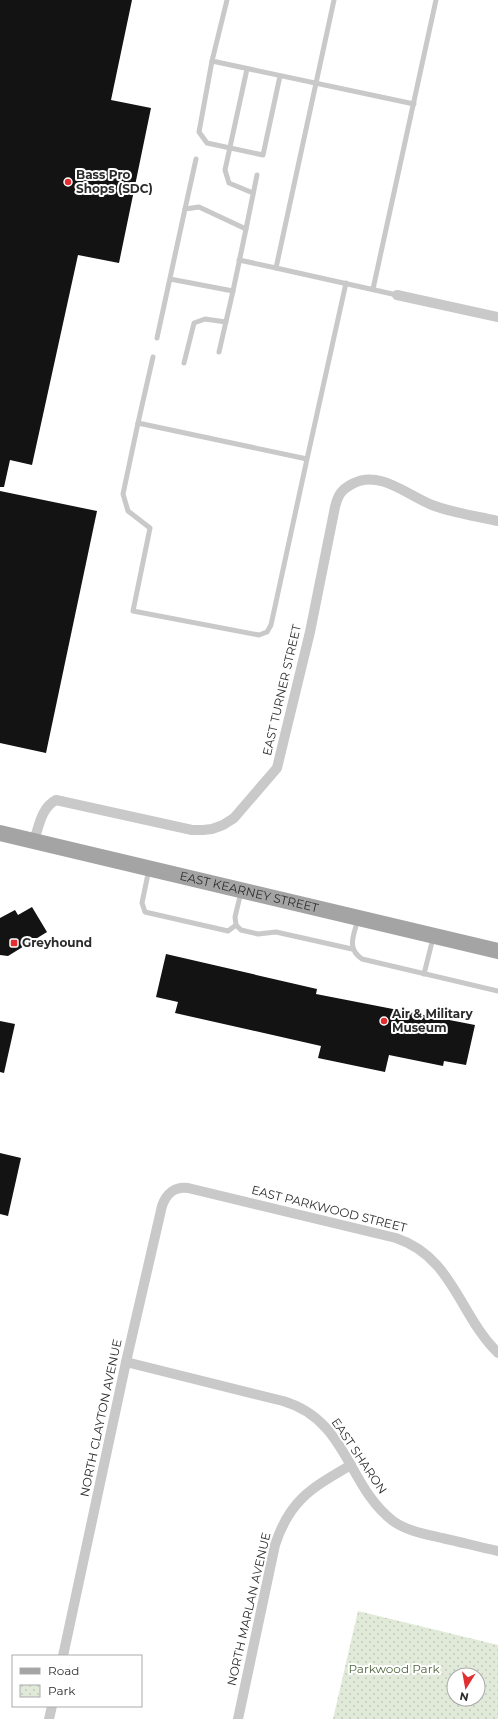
<svg xmlns="http://www.w3.org/2000/svg" width="498" height="1719" viewBox="0 0 498 1719" font-family="Montserrat,sans-serif">
<defs>
<pattern id="park-dots" width="8" height="8" patternUnits="userSpaceOnUse"><rect width="8" height="8" fill="#e1ead9"/><path d="M2 2h.1M6 6h.1" fill="none" stroke="#c1c9ba" stroke-width="1.8" stroke-linecap="round"/></pattern>
</defs>
<rect width="100%" height="100%" fill="#fff"/>
<!-- park -->
<path fill="url(#park-dots)" fill-rule="evenodd" d="M358 1611 498 1645V1719H333ZM454 1675H478V1699H454Z"/>
<!-- building -->
<g fill="#131313">
<path d="M0 0H132L111 100 151 108 119 263 78 255 32 465 10 460 4 487H0Z"/>
<path d="M0 491 97 511 46 753 0 743Z"/>
<path d="M32 907 47 932 8 956 0 955V918L15 910 18 915Z"/>
<path d="M166 954 317 989 316 994 475 1025 466 1065 444 1061 443 1066 389 1055 385 1072 318 1058 321 1046 175 1013 178 1002 156 997Z"/>
<path d="M0 1021 15 1024 4 1073 0 1072Z"/>
<path d="M0 1153 21 1158 8 1216 0 1214Z"/>
</g>
<g fill="none" stroke-linecap="round" stroke-linejoin="round">
<!-- service -->
<g stroke="#c9c9c9" stroke-width="5">
<path d="M227 0 212 61 414 104"/>
<path d="M334 0 276 268 397 295"/>
<path d="M212 61 199 132 207 143 263 155 280 76"/>
<path d="M247 69 225 170 229 183 253 193"/>
<path d="M185 209 196 159"/>
<path d="M246 229 257 175"/>
<path d="M239 260 276 268"/>
<path d="M373 289 436 0"/>
<path d="M157 338 185 209 199 207 246 229 233 291 170 279"/>
<path d="M219 352 233 291"/>
<path d="M184 363 194 323 205 319 226 322"/>
<path d="M138 423 153 357"/>
<path d="M307 459 271 625 267 632 259 635 133 611 150 528 128 511 123 494 138 423 307 459 346 283"/>
<path d="M149 869 142 903 145 912 228 931 236 925"/>
<path d="M241 892 235 917 236 925 241 930 258 934 276 932 352 949"/>
<path d="M358 919C354 935 346 948 362 959L498 991"/>
<path d="M424 974 433 938"/>
</g>
<!-- minor -->
<g stroke="#c9c9c9" stroke-width="10">
<path d="M397 295 498 317"/>
<path d="M34 841C39 826 41 808 56 800L192 830H203L212 829 223 825 234 818 277 768 310 632 335 507C338 495 341 490 352 484 379 469 407 495 432 505 453 513 476 516 498 521"/>
<path d="M126 1362 283 1401C348 1420 347 1486 393 1521 407 1531 425 1534 442 1538 461 1542 479 1547 498 1551"/>
<path d="M63 1656 126 1362 162 1206C166 1194 175 1186 188 1188L396 1238C453 1257 459 1315 498 1353"/>
<path d="M49 1719 52 1706"/>
<path d="M238 1719 275 1545C290 1499 312 1488 351 1465"/>
</g>
<!-- primary -->
<path stroke="#a4a4a4" stroke-width="16" id="s1" d="M0 833 498 951"/>
</g>
<!-- markers -->
<g fill="#e22e31" stroke="#fff" stroke-width="1.5">
<circle cx="68" cy="182" r="4"/>
<rect x="10" y="939" width="8" height="8" rx="2"/>
<circle cx="384" cy="1021" r="4"/>
</g>
<g text-anchor="middle" stroke-width="4" stroke-linejoin="round" paint-order="stroke">
<!-- poi labels -->
<g font-size="12" font-weight="bold" fill="#2c2c2c" stroke="#fff" text-anchor="start">
<text x="76" y="179">Bass Pro<tspan x="76" dy="14">Shops (SDC)</tspan></text>
<text x="22" y="947">Greyhound</text>
<text x="392" y="1018">Air &amp; Military<tspan x="392" dy="14">Museum</tspan></text>
</g>
<!-- street labels -->
<g font-size="12" fill="#2c2c2c" stroke="#fff">
<text transform="translate(282 690) rotate(-77)" y="4">EAST TURNER STREET</text>
<text dy="4" stroke="none"><textPath href="#s1" startOffset="256">EAST KEARNEY STREET</textPath></text>
<text transform="translate(329 1209) rotate(14)" y="4">EAST PARKWOOD STREET</text>
<text transform="translate(101 1418) rotate(-78)" y="4">NORTH CLAYTON AVENUE</text>
<text transform="translate(359 1456) rotate(56)" y="4">EAST SHARON</text>
<text transform="translate(249 1609) rotate(-77)" y="4">NORTH MARLAN AVENUE</text>
</g>
<!-- park labels -->
<g font-size="12" fill="#4c663a" stroke="#fff">
<text x="394" y="1673">Parkwood Park</text>
</g>
</g>
<!-- legend -->
<rect x="12" y="1655" width="130" height="52" fill="#ffffff" stroke="#ababab"/>
<rect x="20" y="1668" width="20" height="6" fill="#a4a4a4" stroke="#ababab"/>
<text x="48" y="1675" font-size="12" fill="#2c2c2c">Road</text>
<rect x="20" y="1685" width="20" height="12" fill="url(#park-dots)" stroke="#ababab"/>
<text x="48" y="1695" font-size="12" fill="#2c2c2c">Park</text>
<!-- north arrow -->
<g transform="translate(466 1687) rotate(191)"><circle r="19" fill="#ffffff" stroke="#ababab"/>
<path d="M0-3L7 15L0 10L-7 15Z" fill="#e22e31"/>
<text y="-6" font-size="11" font-weight="bold" text-anchor="middle" fill="#2c2c2c">N</text>
</g>
</svg>
